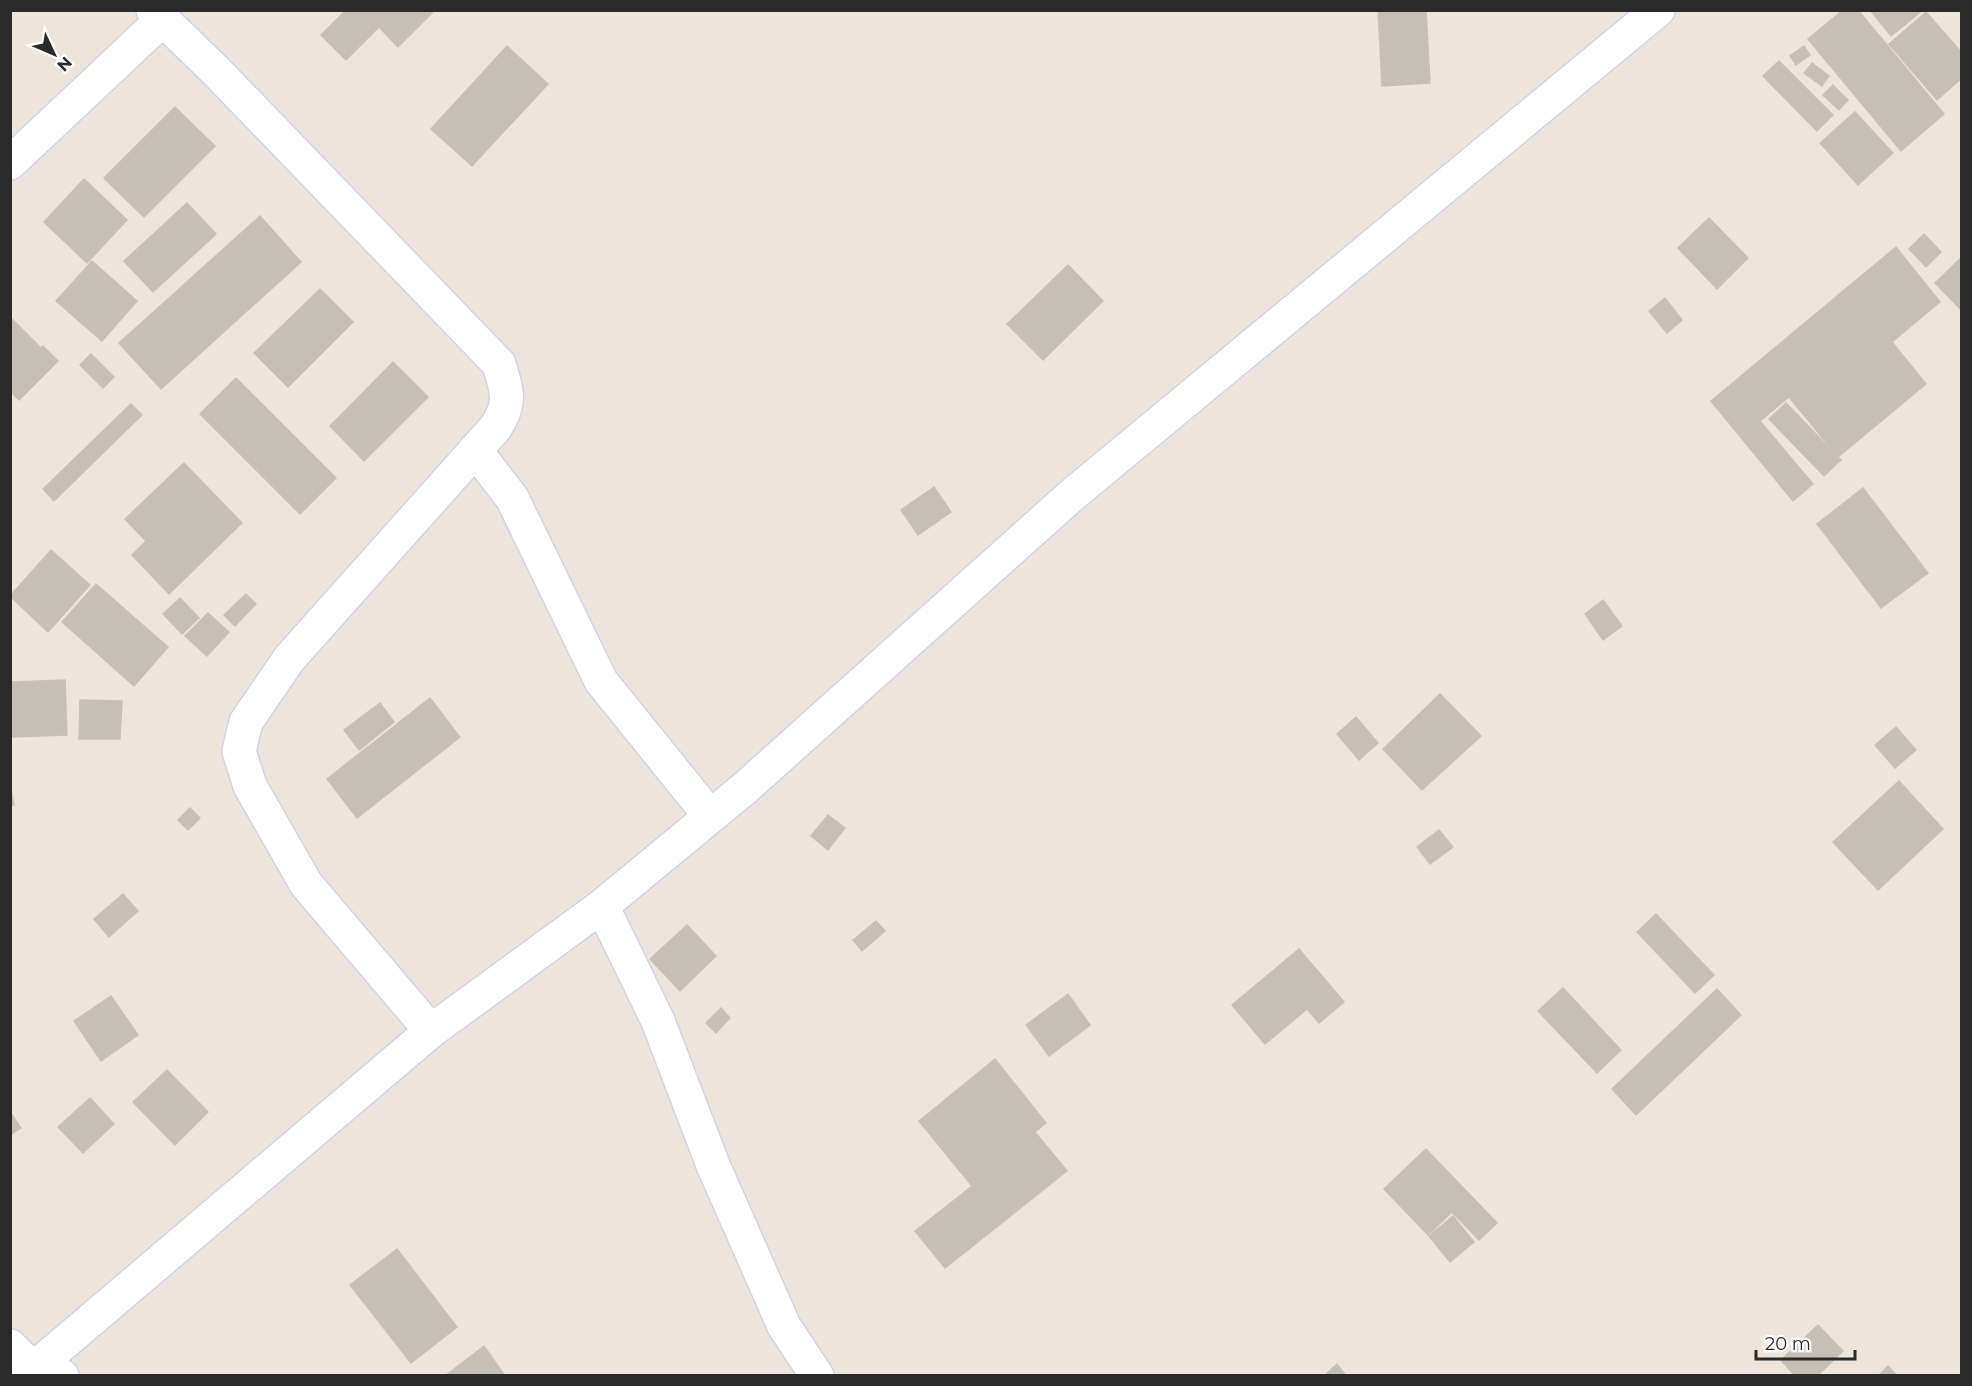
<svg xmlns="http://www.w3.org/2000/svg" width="1972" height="1386" viewBox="0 0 1972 1386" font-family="Montserrat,sans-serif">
<rect width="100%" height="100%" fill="#ede5db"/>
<!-- building -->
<g fill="#c5bfb7" stroke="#c9c2b4" stroke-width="1.5">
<path d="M346 10H435L398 47 379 27 346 60 321 35Z"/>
<path d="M1378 10H1426L1430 83 1382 86Z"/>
<path d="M1843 10H1858L1944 114 1901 151 1808 39Z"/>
<path d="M1870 10H1923L1891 36Z"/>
<path d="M1926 12 1962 53V78L1937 100 1889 44Z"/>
<path d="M507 46 548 84 472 166 431 129Z"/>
<path d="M1804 46 1810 55 1796 65 1790 56Z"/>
<path d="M1779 61 1833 115 1817 131 1763 76Z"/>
<path d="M1812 63 1829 76 1822 86 1804 73Z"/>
<path d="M1833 85 1848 100 1839 110 1823 95Z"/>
<path d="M175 107 215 146 144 217 104 178Z"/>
<path d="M1855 112 1893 153 1858 185 1820 143Z"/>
<path d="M84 179 127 220 87 263 44 222Z"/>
<path d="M187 203 216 234 153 292 124 261Z"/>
<path d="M260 216 301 262 161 389 119 343Z"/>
<path d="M1709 218 1748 258 1717 289 1678 248Z"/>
<path d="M1924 234 1941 252 1926 267 1909 249Z"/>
<path d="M1896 247 1940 302 1892 342 1926 384 1838 457 1789 397 1760 421 1813 484 1793 501 1711 401Z"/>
<path d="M1962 257V311L1935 283Z"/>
<path d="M92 261 137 301 102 341 56 301Z"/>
<path d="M1068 265 1103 301 1043 360 1007 324Z"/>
<path d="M320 289 353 322 288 387 254 353Z"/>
<path d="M1665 298 1682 320 1667 333 1649 311Z"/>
<path d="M10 317 41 348 43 346 58 361 19 400 10 391Z"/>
<path d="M91 354 114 377 103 388 80 365Z"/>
<path d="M393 362 428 397 364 461 330 426Z"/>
<path d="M236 378 336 478 300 514 200 414Z"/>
<path d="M1786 403 1841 460 1824 476 1769 419Z"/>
<path d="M131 404 142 415 54 501 43 489Z"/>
<path d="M184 463 242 523 169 594 132 555 146 541 125 519Z"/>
<path d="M934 487 951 512 918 535 901 510Z"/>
<path d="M1863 488 1928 573 1881 608 1817 524Z"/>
<path d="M51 550 90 585 48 632 10 596Z"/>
<path d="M96 584 168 647 134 686 62 622Z"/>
<path d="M246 594 256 604 235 626 224 615Z"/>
<path d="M180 598 199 618 182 634 163 614Z"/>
<path d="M1603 600 1622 626 1603 640 1585 614Z"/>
<path d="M208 613 229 632 207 656 185 636Z"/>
<path d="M65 680 67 735 10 737V682Z"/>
<path d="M1440 694 1481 736 1422 790 1383 749Z"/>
<path d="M430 698 460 737 357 818 327 779Z"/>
<path d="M80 700 122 701 120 739H79Z"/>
<path d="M380 703 394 722 359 750 344 730Z"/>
<path d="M1356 717 1378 743 1359 760 1337 734Z"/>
<path d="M1896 727 1916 750 1895 768 1875 745Z"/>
<path d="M1899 781 1943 829 1878 890 1833 842Z"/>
<path d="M10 785 14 805 10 806Z"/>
<path d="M190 808 200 818 188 830 178 820Z"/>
<path d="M828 815 845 828 828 850 811 836Z"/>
<path d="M1439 830 1453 847 1430 864 1417 847Z"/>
<path d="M123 894 138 911 109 937 94 919Z"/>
<path d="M1656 914 1714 975 1695 993 1637 932Z"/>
<path d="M876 921 885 931 862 951 853 940Z"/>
<path d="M687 925 716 956 680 991 650 959Z"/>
<path d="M1299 949 1344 1002 1319 1023 1307 1009 1265 1044 1232 1005Z"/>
<path d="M1563 988 1621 1050 1597 1073 1538 1011Z"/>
<path d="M1717 989 1741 1015 1636 1115 1612 1089Z"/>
<path d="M1068 994 1090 1025 1049 1056 1026 1025Z"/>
<path d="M111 996 138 1035 101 1061 74 1021Z"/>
<path d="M721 1008 730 1018 716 1033 706 1023Z"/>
<path d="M995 1059 1046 1123 1035 1132 1067 1171 945 1268 915 1231 972 1186 919 1121Z"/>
<path d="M167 1070 208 1112 175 1145 133 1102Z"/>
<path d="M90 1098 114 1124 83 1153 58 1127Z"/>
<path d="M10 1112 21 1128 10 1135Z"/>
<path d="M1426 1149 1497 1223 1479 1240 1452 1212 1428 1235 1384 1189Z"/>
<path d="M1453 1216 1474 1242 1450 1262 1429 1236Z"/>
<path d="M397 1249 457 1327 411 1363 350 1285Z"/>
<path d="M1818 1325 1843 1351 1817 1376H1795L1781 1360Z"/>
<path d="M484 1346 505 1376H445Z"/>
<path d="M1337 1364 1346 1376H1324Z"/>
<path d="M1888 1366 1897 1376H1878Z"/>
</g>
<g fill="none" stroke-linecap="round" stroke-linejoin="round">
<!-- street casing -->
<g stroke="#d0d4e4" stroke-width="36">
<g id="street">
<path d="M153 10 216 71 499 364C507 392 512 402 496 427L289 659 246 722 239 751 250 786 306 884 431 1031"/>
<path d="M10 163 162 20"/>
<path d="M475 450 512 498 601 681 710 816"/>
<path d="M602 906 658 1021 713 1165 784 1326 817 1376"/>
<path d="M10 1346 33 1369 56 1372 62 1376"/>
<path d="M25 1376 431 1031 602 906 745 788 1072 495 1658 10"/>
</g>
</g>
<!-- street -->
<use href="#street" stroke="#fff" stroke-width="33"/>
</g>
<!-- border -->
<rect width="1972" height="1386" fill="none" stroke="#2a2a2a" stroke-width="24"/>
<!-- north arrow -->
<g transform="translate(54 54) rotate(134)" stroke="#ffffff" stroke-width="4.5" paint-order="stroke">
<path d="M0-4.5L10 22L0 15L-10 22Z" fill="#2a2a2a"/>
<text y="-9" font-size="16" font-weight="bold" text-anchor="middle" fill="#2a2a2a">N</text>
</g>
<!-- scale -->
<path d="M1756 1350v9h99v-9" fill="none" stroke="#2a2a2a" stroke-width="3"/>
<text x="1765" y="1350" font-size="18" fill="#2a2a2a" stroke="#ffffff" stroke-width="4.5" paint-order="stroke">20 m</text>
</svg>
